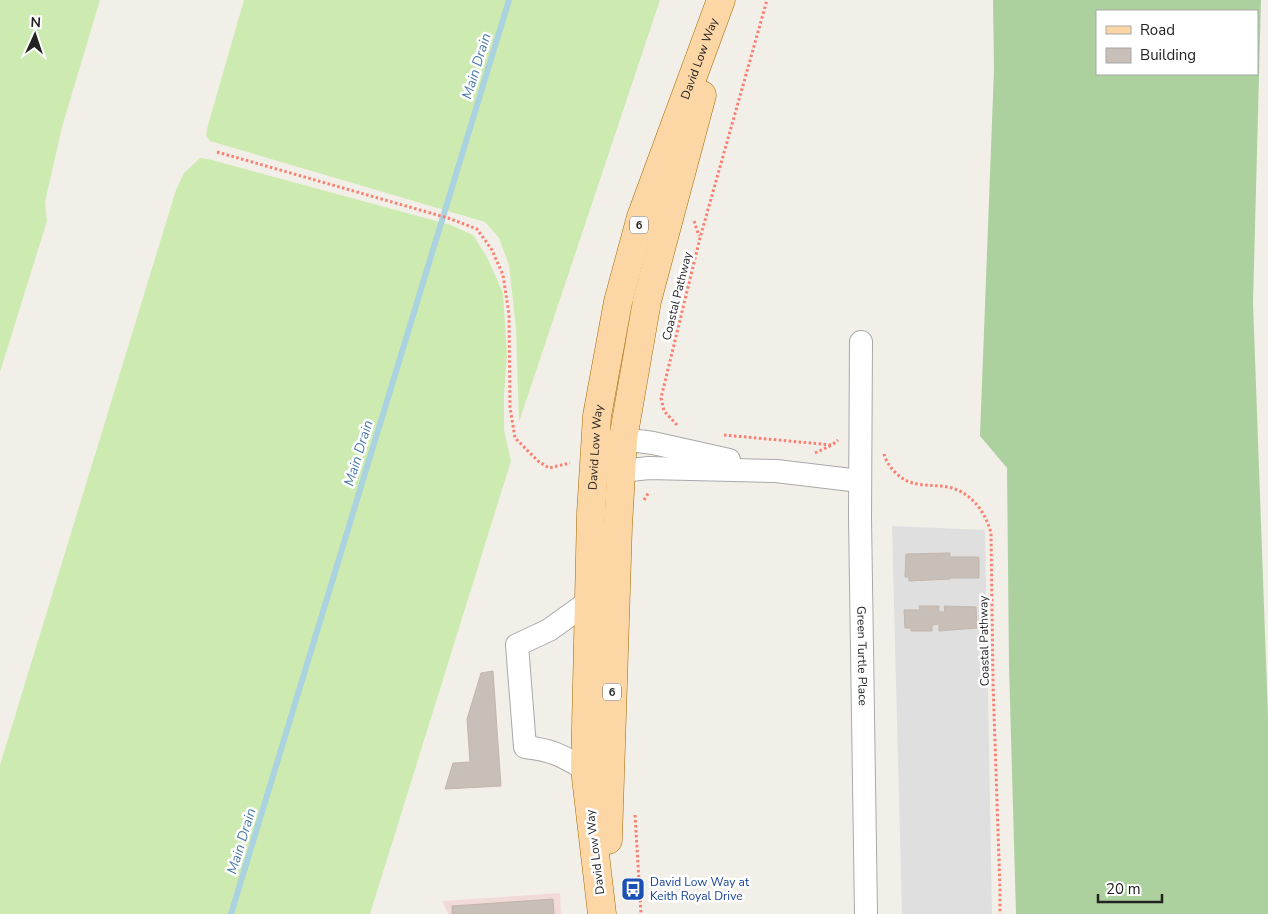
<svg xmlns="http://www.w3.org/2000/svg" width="1268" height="914" viewBox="0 0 1268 914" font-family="'Nunito Sans',sans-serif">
<rect width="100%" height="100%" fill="#f2efe9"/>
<!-- residential -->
<path fill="#e0dfdf" d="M892 526 985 530 992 914H902Z"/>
<!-- commercial -->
<path fill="#f2dad9" d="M560 893 561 914H448L442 901Z"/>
<!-- grass -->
<g fill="#cdebb0">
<path d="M0 0H100L62 127 45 202 47 221 0 372Z"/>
<path d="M244 0H660L519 422 516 328 509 265 499 238 485 222 210 141 206 135 208 125Z"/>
<path d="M200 158 212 160 451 225 473 235 487 257 503 293 507 354 504 395V430L511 461 370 914H0V765L176 190 184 173Z"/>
</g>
<!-- forest -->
<path fill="#add19e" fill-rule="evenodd" d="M993 0H1261L1253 303 1268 716V914H1016L1009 666 1007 468 980 436 994 69ZM1097 11H1257V74H1097Z"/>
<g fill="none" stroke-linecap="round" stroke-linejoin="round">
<!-- stream -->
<path stroke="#aad3df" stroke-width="6" d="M231 914 509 0"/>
</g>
<!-- building -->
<g fill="#c7bfb8" stroke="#c4b6ab">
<path d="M950 553V557H979V578H950V579L909 581V577H905L906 554Z"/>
<path d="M919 606H939V612H945L944 606 976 607 977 628 939 631V624L932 625V631H911V628H905L904 610H920Z"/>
<path d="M493 671 501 786 445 789 453 763 470 762 467 719 481 673Z"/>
<path d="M553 899 554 914H452V906Z"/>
</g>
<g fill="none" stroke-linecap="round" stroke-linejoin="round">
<!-- minor casing -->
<g stroke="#a9a9a9" stroke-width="24">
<g id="minor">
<path id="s1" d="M861 342 860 517 866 914"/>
<path d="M609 449 623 439 653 443 729 460"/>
<path d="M606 464 621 471 649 468 776 471 860 481"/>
<path d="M585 769C562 756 553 750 525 747L517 645 549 630 588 602"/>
</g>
</g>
<!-- major casing -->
<g stroke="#a06b00" stroke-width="29">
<g id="major">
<path d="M608 840 618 527 623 439 647 301 702 95"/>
<path id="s2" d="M602 914 585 769 591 513 597 416 618 302 641 217 721 0"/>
</g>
</g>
<!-- path -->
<g stroke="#fa8072" stroke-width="3" stroke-dasharray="2.5 2.5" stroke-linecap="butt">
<path d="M217 152 448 218 477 229 492 250 503 275 509 314 510 407 515 438 538 461 549 468 570 463"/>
<path d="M694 221 699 236"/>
<path d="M677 425 664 411 661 398 700 238 767 0"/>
<path d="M724 435 832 445 838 440"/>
<path d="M815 453 832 445"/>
<path d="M884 454C887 466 900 480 913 483 924 486 936 485 948 487 971 492 985 511 991 533L993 683 1000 890V914"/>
<path d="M644 500 649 492"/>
<path d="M635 815 641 914"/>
</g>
<!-- minor -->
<use href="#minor" stroke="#fff" stroke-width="22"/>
<!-- major -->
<use href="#major" stroke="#fcd6a4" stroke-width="28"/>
</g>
<!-- icons -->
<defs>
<g id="bus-square" transform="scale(1.25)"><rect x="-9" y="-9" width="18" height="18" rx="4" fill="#1a4fb4" stroke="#fff"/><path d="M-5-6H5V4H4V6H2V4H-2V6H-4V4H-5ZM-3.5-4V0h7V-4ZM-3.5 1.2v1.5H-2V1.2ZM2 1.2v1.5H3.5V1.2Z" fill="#fff"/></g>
</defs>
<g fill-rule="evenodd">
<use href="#bus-square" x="633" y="889"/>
</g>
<g text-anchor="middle" stroke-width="5" stroke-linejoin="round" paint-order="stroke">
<!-- shield labels -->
<g fill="#fff" stroke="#646464" stroke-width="1">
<rect x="630" y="216.5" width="18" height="17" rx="4"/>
<rect x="603" y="683.5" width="18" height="17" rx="4"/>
</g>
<g font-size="11" font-weight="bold" fill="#222">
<text x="639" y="229">6</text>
<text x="612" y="696">6</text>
</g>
<!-- street labels -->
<g font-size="12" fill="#222" stroke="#fff">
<text dy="4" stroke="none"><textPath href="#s2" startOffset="872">David Low Way</textPath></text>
<text transform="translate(677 296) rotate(-76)" y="4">Coastal Pathway</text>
<text dy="4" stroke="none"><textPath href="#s2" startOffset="468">David Low Way</textPath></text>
<text transform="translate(984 641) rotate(-91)" y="4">Coastal Pathway</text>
<text dy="4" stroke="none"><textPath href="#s1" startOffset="314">Green Turtle Place</textPath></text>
<text transform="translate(595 852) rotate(-97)" y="4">David Low Way</text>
</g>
<!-- transit labels -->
<g font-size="12" fill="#164399" stroke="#fff" text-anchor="start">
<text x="650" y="886">David Low Way at<tspan x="650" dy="14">Keith Royal Drive</tspan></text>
</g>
<!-- water labels -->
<g font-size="14" font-style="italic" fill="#4a7aab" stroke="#fff">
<text transform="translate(476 66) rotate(-73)" y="5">Main Drain</text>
<text transform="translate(358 453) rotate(-73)" y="5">Main Drain</text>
<text transform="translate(241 841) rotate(-73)" y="5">Main Drain</text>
</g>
</g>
<!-- legend -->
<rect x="1096" y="10" width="162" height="65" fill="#ffffff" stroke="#a7a7a7"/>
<rect x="1106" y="26" width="25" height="8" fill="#fcd6a4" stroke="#a7a7a7"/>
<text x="1140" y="35" font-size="15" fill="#222222">Road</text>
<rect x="1106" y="48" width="25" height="15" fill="#c7bfb8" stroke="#a7a7a7"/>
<text x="1140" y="60" font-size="15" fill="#222222">Building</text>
<!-- north arrow -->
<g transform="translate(35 35) rotate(3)" stroke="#ffffff" stroke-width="4" paint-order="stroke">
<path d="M0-4L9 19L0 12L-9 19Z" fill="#222222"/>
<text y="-8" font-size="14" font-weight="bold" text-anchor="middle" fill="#222222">N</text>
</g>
<!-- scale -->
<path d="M1098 894v8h64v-8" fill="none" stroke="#222222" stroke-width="2.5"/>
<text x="1106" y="894" font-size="15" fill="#222222" stroke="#ffffff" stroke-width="4" paint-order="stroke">20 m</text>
</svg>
